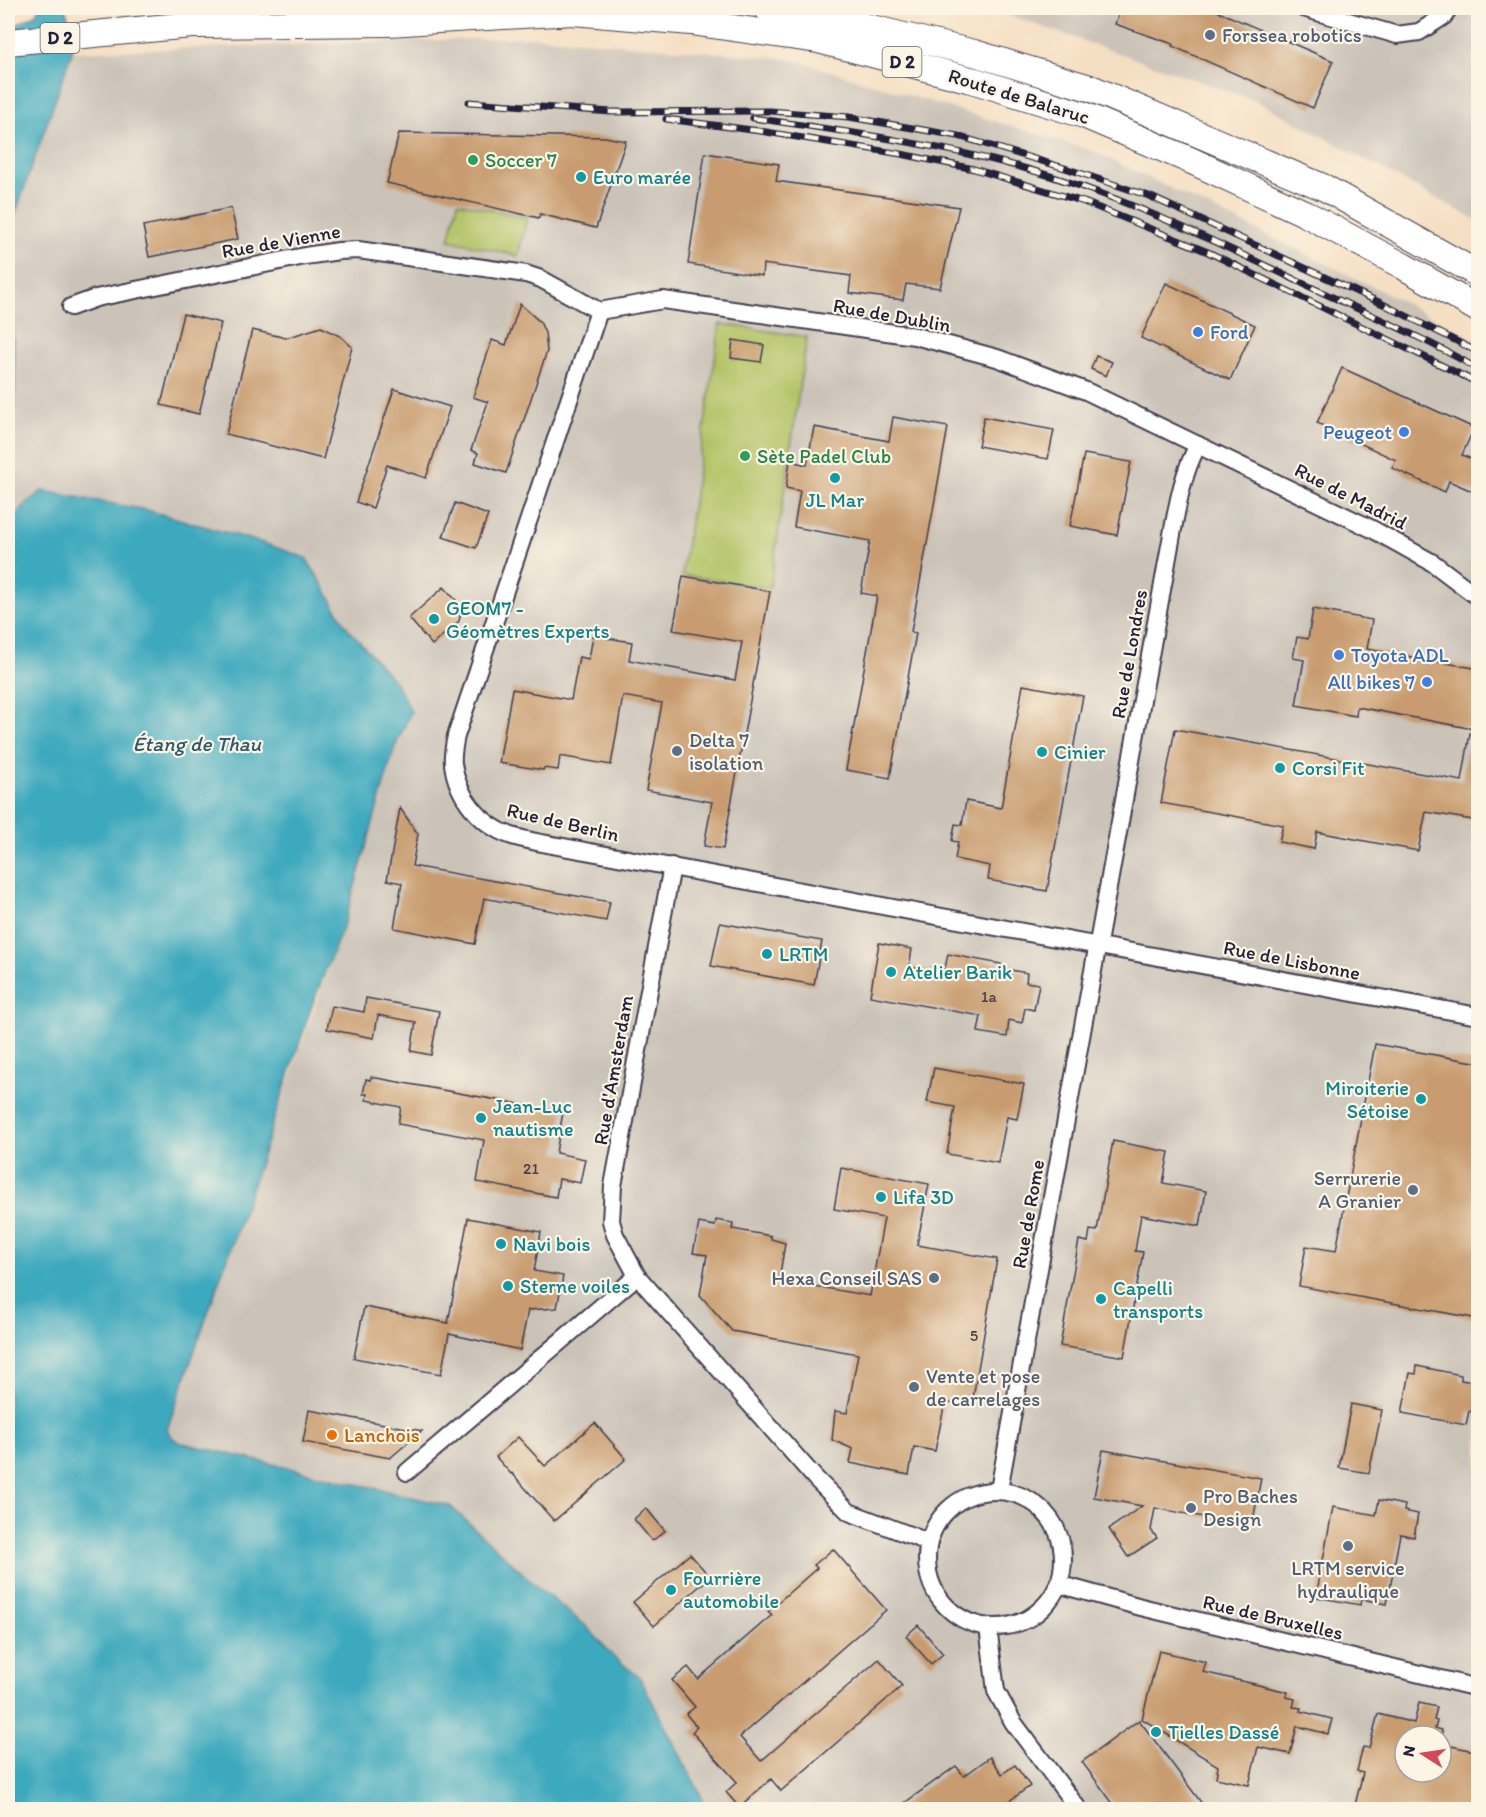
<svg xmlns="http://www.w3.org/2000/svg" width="1486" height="1817" viewBox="0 0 1486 1817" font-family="Itim,sans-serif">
<rect width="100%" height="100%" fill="#fcf5e5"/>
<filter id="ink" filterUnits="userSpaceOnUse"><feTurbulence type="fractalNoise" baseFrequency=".0167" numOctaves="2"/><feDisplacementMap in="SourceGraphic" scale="12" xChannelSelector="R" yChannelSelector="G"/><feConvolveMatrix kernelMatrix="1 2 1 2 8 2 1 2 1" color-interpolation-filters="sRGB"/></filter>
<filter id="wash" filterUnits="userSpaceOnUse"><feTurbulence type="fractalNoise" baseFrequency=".008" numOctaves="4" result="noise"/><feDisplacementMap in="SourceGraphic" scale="24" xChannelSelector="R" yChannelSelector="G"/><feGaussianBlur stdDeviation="1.35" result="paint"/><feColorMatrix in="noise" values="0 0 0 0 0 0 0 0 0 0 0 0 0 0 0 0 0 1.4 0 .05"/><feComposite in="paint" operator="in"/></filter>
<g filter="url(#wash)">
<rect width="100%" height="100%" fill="#f5dfc3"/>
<!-- industrial -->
<g fill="#cbc3b8" fill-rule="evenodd">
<path d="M988 8H1478V221L1257 101Z"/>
<path d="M536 37 790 59 1093 151 1394 297 1478 342V1809H708L640 1678 450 1506 178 1442 170 1435 167 1429 344 924 397 741 396 683 346 626 321 582 305 558 266 544 147 510 121 504 21 508 8 526V442L14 414 12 321 10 298 8 294V234L72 52ZM1405 1736H1441V1772H1405Z"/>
</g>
<!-- green -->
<g fill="#b2c366" stroke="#6a7250" stroke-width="1.5">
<path d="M458 202 527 218 518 256 449 240Z"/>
<path d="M720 324 807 337 770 588 682 575Z"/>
</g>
<!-- water -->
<g fill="#3ea9be" stroke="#30667c" stroke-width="1.5">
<path d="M39 8H65L71 24 72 52 8 234V28L34 16Z"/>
<path d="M8 294C14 305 16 398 14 415 13 423 11 434 8 442Z"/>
<path d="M42 491 147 510 266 544 306 558 321 582 346 626 396 683 411 712 394 749 344 924 313 1003 242 1216 167 1429 170 1435 178 1442 450 1506 540 1589 586 1626 613 1656 640 1678 708 1809H8V526L21 508Z"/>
</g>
<g id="blocks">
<!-- building -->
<g fill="#c89c70">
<path d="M1121 8H1210L1333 61 1313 108 1172 46 1173 44 1115 24Z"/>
<path d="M399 133 605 137 626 141 596 228 540 214 539 218 387 183Z"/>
<path d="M705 153 779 164 776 181 959 207 940 288 906 284 903 300 849 293 851 276 763 264 762 276 688 264Z"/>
<path d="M231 208 238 239 149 257 143 226Z"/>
<path d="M1166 283 1255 325 1230 380 1141 338Z"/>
<path d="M520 304 540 322 545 333 547 351 506 473 475 463 478 453 471 450 488 402 473 397 492 340 506 345Z"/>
<path d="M183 314 221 323 199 414 161 405Z"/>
<path d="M321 327 340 336 352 347 323 459 226 434 252 330 286 338Z"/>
<path d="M733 340 764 345 761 362 731 358Z"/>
<path d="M1096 356 1112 362 1106 376 1091 369Z"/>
<path d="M1342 368 1474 428 1462 455 1479 462V494L1449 481 1445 492 1392 468 1396 460 1317 423Z"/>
<path d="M394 389 450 407 426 478 387 465 373 508 356 502Z"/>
<path d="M893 417 948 427 911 632 916 633 890 778 846 770 877 596 861 593 870 541 794 527 800 491 786 488 790 461 807 465 814 427 889 441Z"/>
<path d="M984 417 1054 430 1048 459 978 446Z"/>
<path d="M1084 454 1131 462 1117 535 1070 526Z"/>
<path d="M455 503 488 515 476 548 443 537Z"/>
<path d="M683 576 770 591 723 849 704 846 712 802 646 790 662 703 623 696 611 765 560 756 558 770 544 768 543 770 499 763 512 689 571 700 579 657 589 659 593 636 632 642 629 660 735 680 742 642 673 630Z"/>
<path d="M444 587 462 607 459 621 432 645 409 618Z"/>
<path d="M1313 609 1372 620 1367 649 1479 669V730L1357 707 1356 716 1296 705 1304 660 1293 658 1297 637 1308 639Z"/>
<path d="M1023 685 1083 696 1047 891 988 880 990 866 955 859 958 842 952 841 955 824 962 825 966 801 1001 808Z"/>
<path d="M1175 729 1462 781 1470 733H1479V821L1426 812 1418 851 1317 832 1314 849 1279 842 1283 825 1161 803Z"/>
<path d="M400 808 418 834 412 866 610 902 606 921 484 898 475 944 394 928 402 883 387 880Z"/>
<path d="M720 923 822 941 814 985 711 966Z"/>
<path d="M879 943 912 949 909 967 944 973 948 954 1001 964 1000 968 1027 973 1026 982 1039 984 1034 1010 1025 1008 1022 1023 1009 1020 1007 1037 978 1032 981 1016 870 996Z"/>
<path d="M366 998 439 1011 431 1055 411 1051 416 1022 378 1015 374 1038 327 1029 332 1006 364 1012Z"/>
<path d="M1375 1044 1479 1063V1319L1299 1286 1306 1246 1336 1251Z"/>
<path d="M934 1068 1024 1084 1017 1119 1007 1117 998 1163 947 1154 955 1107 927 1102Z"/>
<path d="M371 1077 563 1112 556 1153 585 1159 580 1183 559 1179 556 1197 477 1182 484 1140 398 1124 401 1107 366 1100 367 1094H363L366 1079 370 1080Z"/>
<path d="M1113 1141 1169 1152 1163 1183 1206 1191 1200 1226 1141 1215 1135 1251 1143 1252 1124 1357 1060 1346 1079 1240 1088 1242 1090 1230 1097 1231Z"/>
<path d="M841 1168 929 1184 917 1245 997 1259 973 1398 961 1405 945 1402 935 1451 914 1447 909 1475 850 1463 853 1449 832 1440 835 1411 847 1413 858 1354 732 1331 700 1295 707 1255 693 1253 699 1223 715 1226 716 1220 733 1223 732 1229 771 1236V1239L785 1243 779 1280 870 1296 884 1218 834 1209Z"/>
<path d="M468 1218 541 1232 534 1271 563 1276 557 1308 528 1310 520 1350 449 1334 441 1374 354 1358 364 1307 448 1323Z"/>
<path d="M1417 1366 1461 1375V1380L1479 1383V1413L1469 1411 1466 1425 1402 1413 1410 1373 1416 1374Z"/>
<path d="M1351 1404 1382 1410 1369 1473 1339 1468Z"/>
<path d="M309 1410 422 1431 390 1458 303 1442Z"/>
<path d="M595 1423 626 1459 554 1521 512 1473 511 1474 496 1457 518 1437 545 1466Z"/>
<path d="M1103 1450 1261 1478 1252 1526 1155 1508 1151 1530 1157 1538 1128 1557 1109 1529 1142 1506 1094 1497Z"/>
<path d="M1379 1500 1405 1505 1404 1511 1418 1514 1414 1537 1400 1534 1387 1604 1361 1599 1360 1605 1316 1597 1333 1507 1376 1515Z"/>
<path d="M646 1508 665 1531 652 1541 634 1519Z"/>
<path d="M833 1549 886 1610 740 1737 761 1761 879 1659 902 1686 781 1791 771 1779 739 1807 726 1792 737 1782 692 1732 697 1727 686 1714 695 1707 672 1680 688 1667 698 1679 772 1615 768 1611 817 1568 814 1565Z"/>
<path d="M690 1554 710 1577 654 1626 633 1602Z"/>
<path d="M918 1625 943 1654 931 1664 906 1636Z"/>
<path d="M1159 1651 1206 1662 1203 1672 1288 1692 1286 1697 1295 1699 1293 1707 1301 1708 1300 1711 1332 1719 1328 1734 1297 1726 1290 1754 1258 1747 1249 1785 1216 1778 1218 1766 1142 1719Z"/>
<path d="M1419 1703 1437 1707 1434 1720 1437 1721 1435 1728 1442 1730V1736H1405V1772H1441L1446 1745 1479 1752V1809H1354L1363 1773 1357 1771 1363 1747 1369 1748 1378 1714 1414 1723Z"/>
<path d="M1139 1720 1164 1753 1206 1809H1117L1082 1762Z"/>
<path d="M990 1757 1002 1774 1015 1765 1030 1786 998 1809H896L956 1766 964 1776Z"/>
</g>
</g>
</g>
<g filter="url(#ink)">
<use href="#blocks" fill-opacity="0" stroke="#423e4f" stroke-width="1.5"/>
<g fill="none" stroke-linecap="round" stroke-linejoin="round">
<!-- minor casing -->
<g stroke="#423e4f" stroke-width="20">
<g id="minor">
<path d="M1303 8 1397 35 1419 32 1444 16 1449 8"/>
<path d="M71 307 96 298 305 256 339 251 358 250 526 274 541 279 599 311"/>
<path d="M599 311 456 736C454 745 452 754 453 764 457 796 481 826 512 836 535 843 561 846 585 851L1478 1016"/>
<path d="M599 311 663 300 915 336 997 358 1086 391 1372 529 1433 563 1478 597"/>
<path d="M672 866 613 1186 611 1221 615 1235 637 1276 816 1479 849 1512 928 1542"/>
<path d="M407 1472 637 1276"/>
<path d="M999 1490 1171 540C1177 508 1182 474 1198 445"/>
<circle cx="995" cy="1559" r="68"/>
<path d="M1058 1584 1141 1607 1478 1688"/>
<path d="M988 1627 996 1691 1013 1722 1079 1810"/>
</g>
</g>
<!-- primary casing -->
<g stroke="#423e4f" stroke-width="28">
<g id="primary">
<path d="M767 8 826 17 974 53 1093 89 1325 188 1478 274"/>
<path d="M197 25 388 23 573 12 691 22 818 40 975 81 1084 115 1192 161 1304 213 1403 266 1478 309"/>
<path d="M8 42 213 23"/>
</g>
</g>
<!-- minor -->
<use href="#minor" stroke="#fff" stroke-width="16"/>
<!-- primary -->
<use href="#primary" stroke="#fff" stroke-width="26"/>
<!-- rail casing -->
<g stroke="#22223b" stroke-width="7">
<g id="rail">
<path d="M469 102 612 112 770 111 849 117 958 136 1068 169 1149 196 1383 304 1478 352"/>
<path d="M753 118C842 131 932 143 1020 167 1118 194 1212 240 1304 284 1362 311 1423 337 1478 369"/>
<path d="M666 119 760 131 901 154 974 169 1084 202 1208 252 1478 383"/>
</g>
</g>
<!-- rail -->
<use href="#rail" stroke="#fcf5e5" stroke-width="4.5" stroke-dasharray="14" stroke-linecap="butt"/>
</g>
</g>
<!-- markers -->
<g fill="#5c6f8a" stroke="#fcf5e5" stroke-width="2">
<circle cx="1210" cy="35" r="6"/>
<circle cx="677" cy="751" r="6"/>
<circle cx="1413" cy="1190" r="6"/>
<circle cx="934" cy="1278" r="6"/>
<circle cx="914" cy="1387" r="6"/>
<circle cx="1191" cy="1508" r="6"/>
<circle cx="1348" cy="1546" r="6"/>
</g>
<g fill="#2e9e5b" stroke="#fcf5e5" stroke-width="2">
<circle cx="473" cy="160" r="6"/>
<circle cx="745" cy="456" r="6"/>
</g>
<g fill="#0f9aa8" stroke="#fcf5e5" stroke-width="2">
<circle cx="581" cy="177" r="6"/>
<circle cx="835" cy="478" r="6"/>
<circle cx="434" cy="619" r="6"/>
<circle cx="1042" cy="752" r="6"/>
<circle cx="1280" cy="768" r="6"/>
<circle cx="767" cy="954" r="6"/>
<circle cx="891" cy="972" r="6"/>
<circle cx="1421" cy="1099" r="6"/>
<circle cx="481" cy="1118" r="6"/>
<circle cx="881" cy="1197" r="6"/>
<circle cx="501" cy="1244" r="6"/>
<circle cx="508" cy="1286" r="6"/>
<circle cx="1101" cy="1299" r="6"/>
<circle cx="671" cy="1590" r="6"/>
<circle cx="1156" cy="1732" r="6"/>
</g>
<g fill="#3f7fe0" stroke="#fcf5e5" stroke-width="2">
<circle cx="1198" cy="332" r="6"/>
<circle cx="1404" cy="432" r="6"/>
<circle cx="1339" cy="655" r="6"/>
<circle cx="1427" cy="682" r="6"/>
</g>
<circle fill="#e8710a" stroke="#fcf5e5" stroke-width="2" cx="332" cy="1435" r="6"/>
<g text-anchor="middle" stroke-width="4.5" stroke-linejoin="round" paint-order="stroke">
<!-- number labels -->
<g font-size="16" fill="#4c4048">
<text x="989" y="1002">1a</text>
<text x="531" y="1174">21</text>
<text x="974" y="1341">5</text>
</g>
<!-- shield labels -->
<g fill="#fcf5e5" stroke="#63616e" stroke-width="1.5">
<rect x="40.5" y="23" width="39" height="30" rx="4.5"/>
<rect x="882.5" y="47" width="39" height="30" rx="4.5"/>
</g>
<g font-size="18" font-weight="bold" fill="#22223b">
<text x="60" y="44">D 2</text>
<text x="902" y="68">D 2</text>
</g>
<!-- service labels -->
<g font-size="20" fill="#4e5e75" stroke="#fcf5e5" text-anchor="start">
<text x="1222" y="42">Forssea robotics</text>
<text x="689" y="747">Delta 7<tspan x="689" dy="23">isolation</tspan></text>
<text x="1401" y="1185" text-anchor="end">Serrurerie<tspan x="1401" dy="23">A Granier</tspan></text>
<text x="922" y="1285" text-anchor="end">Hexa Conseil SAS</text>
<text x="926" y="1383">Vente et pose<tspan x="926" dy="23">de carrelages</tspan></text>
<text x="1203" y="1503">Pro Baches<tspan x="1203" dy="23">Design</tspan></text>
<text x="1348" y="1575" text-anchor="middle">LRTM service<tspan x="1348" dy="23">hydraulique</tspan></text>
</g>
<!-- street labels -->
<g font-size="20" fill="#22223b" stroke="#fcf5e5">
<text transform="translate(1019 96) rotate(17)" y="7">Route de Balaruc</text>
<text transform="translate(281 241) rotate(-10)" y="7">Rue de Vienne</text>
<text transform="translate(892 315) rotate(10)" y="7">Rue de Dublin</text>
<text transform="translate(1351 496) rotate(27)" y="7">Rue de Madrid</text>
<text transform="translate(1129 654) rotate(-80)" y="7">Rue de Londres</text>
<text transform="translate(563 822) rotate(13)" y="7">Rue de Berlin</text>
<text transform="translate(1292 960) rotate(11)" y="7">Rue de Lisbonne</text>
<text transform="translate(613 1070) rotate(-80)" y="7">Rue d'Amsterdam</text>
<text transform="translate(1028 1214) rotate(-80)" y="7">Rue de Rome</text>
<text transform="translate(1273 1617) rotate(13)" y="7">Rue de Bruxelles</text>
</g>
<!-- leisure labels -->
<g font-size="20" fill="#27864d" stroke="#fcf5e5" text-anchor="start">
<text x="485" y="167">Soccer 7</text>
<text x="757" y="463">Sète Padel Club</text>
</g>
<!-- culture labels -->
<g font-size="20" fill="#0d838f" stroke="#fcf5e5" text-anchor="start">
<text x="593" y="184">Euro marée</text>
<text x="835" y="507" text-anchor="middle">JL Mar</text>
<text x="446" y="615">GEOM7 -<tspan x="446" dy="23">Géomètres Experts</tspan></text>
<text x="1054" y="759">Cinier</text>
<text x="1292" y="775">Corsi Fit</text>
<text x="779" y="961">LRTM</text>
<text x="903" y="979">Atelier Barik</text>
<text x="1409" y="1095" text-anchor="end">Miroiterie<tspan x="1409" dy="23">Sétoise</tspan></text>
<text x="493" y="1113">Jean-Luc<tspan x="493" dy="23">nautisme</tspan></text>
<text x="893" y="1204">Lifa 3D</text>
<text x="513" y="1251">Navi bois</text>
<text x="520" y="1293">Sterne voiles</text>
<text x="1113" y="1295">Capelli<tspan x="1113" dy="23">transports</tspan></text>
<text x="683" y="1585">Fourrière<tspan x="683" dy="23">automobile</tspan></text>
<text x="1168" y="1739">Tielles Dassé</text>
</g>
<!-- shop labels -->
<g font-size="20" fill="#366cbe" stroke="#fcf5e5" text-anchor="start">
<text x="1210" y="339">Ford</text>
<text x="1392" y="439" text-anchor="end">Peugeot</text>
<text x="1351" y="662">Toyota ADL</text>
<text x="1415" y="689" text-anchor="end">All bikes 7</text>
</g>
<!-- food labels -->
<g font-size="20" fill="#c56008" stroke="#fcf5e5" text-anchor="start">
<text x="344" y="1442">Lanchois</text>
</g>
<!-- water labels -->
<g font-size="21" font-style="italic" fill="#2d586f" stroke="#fcf5e5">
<text x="197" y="751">Étang de Thau</text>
</g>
</g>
<!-- margin -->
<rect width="1486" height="1817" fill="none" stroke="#fcf5e5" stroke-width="30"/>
<!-- north arrow -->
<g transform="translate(1423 1754) rotate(282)"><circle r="28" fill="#fcf5e5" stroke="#a5a1a1" stroke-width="1.5"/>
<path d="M0-4.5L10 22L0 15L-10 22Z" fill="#d1495b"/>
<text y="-9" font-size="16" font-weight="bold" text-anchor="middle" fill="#22223b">N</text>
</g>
</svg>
